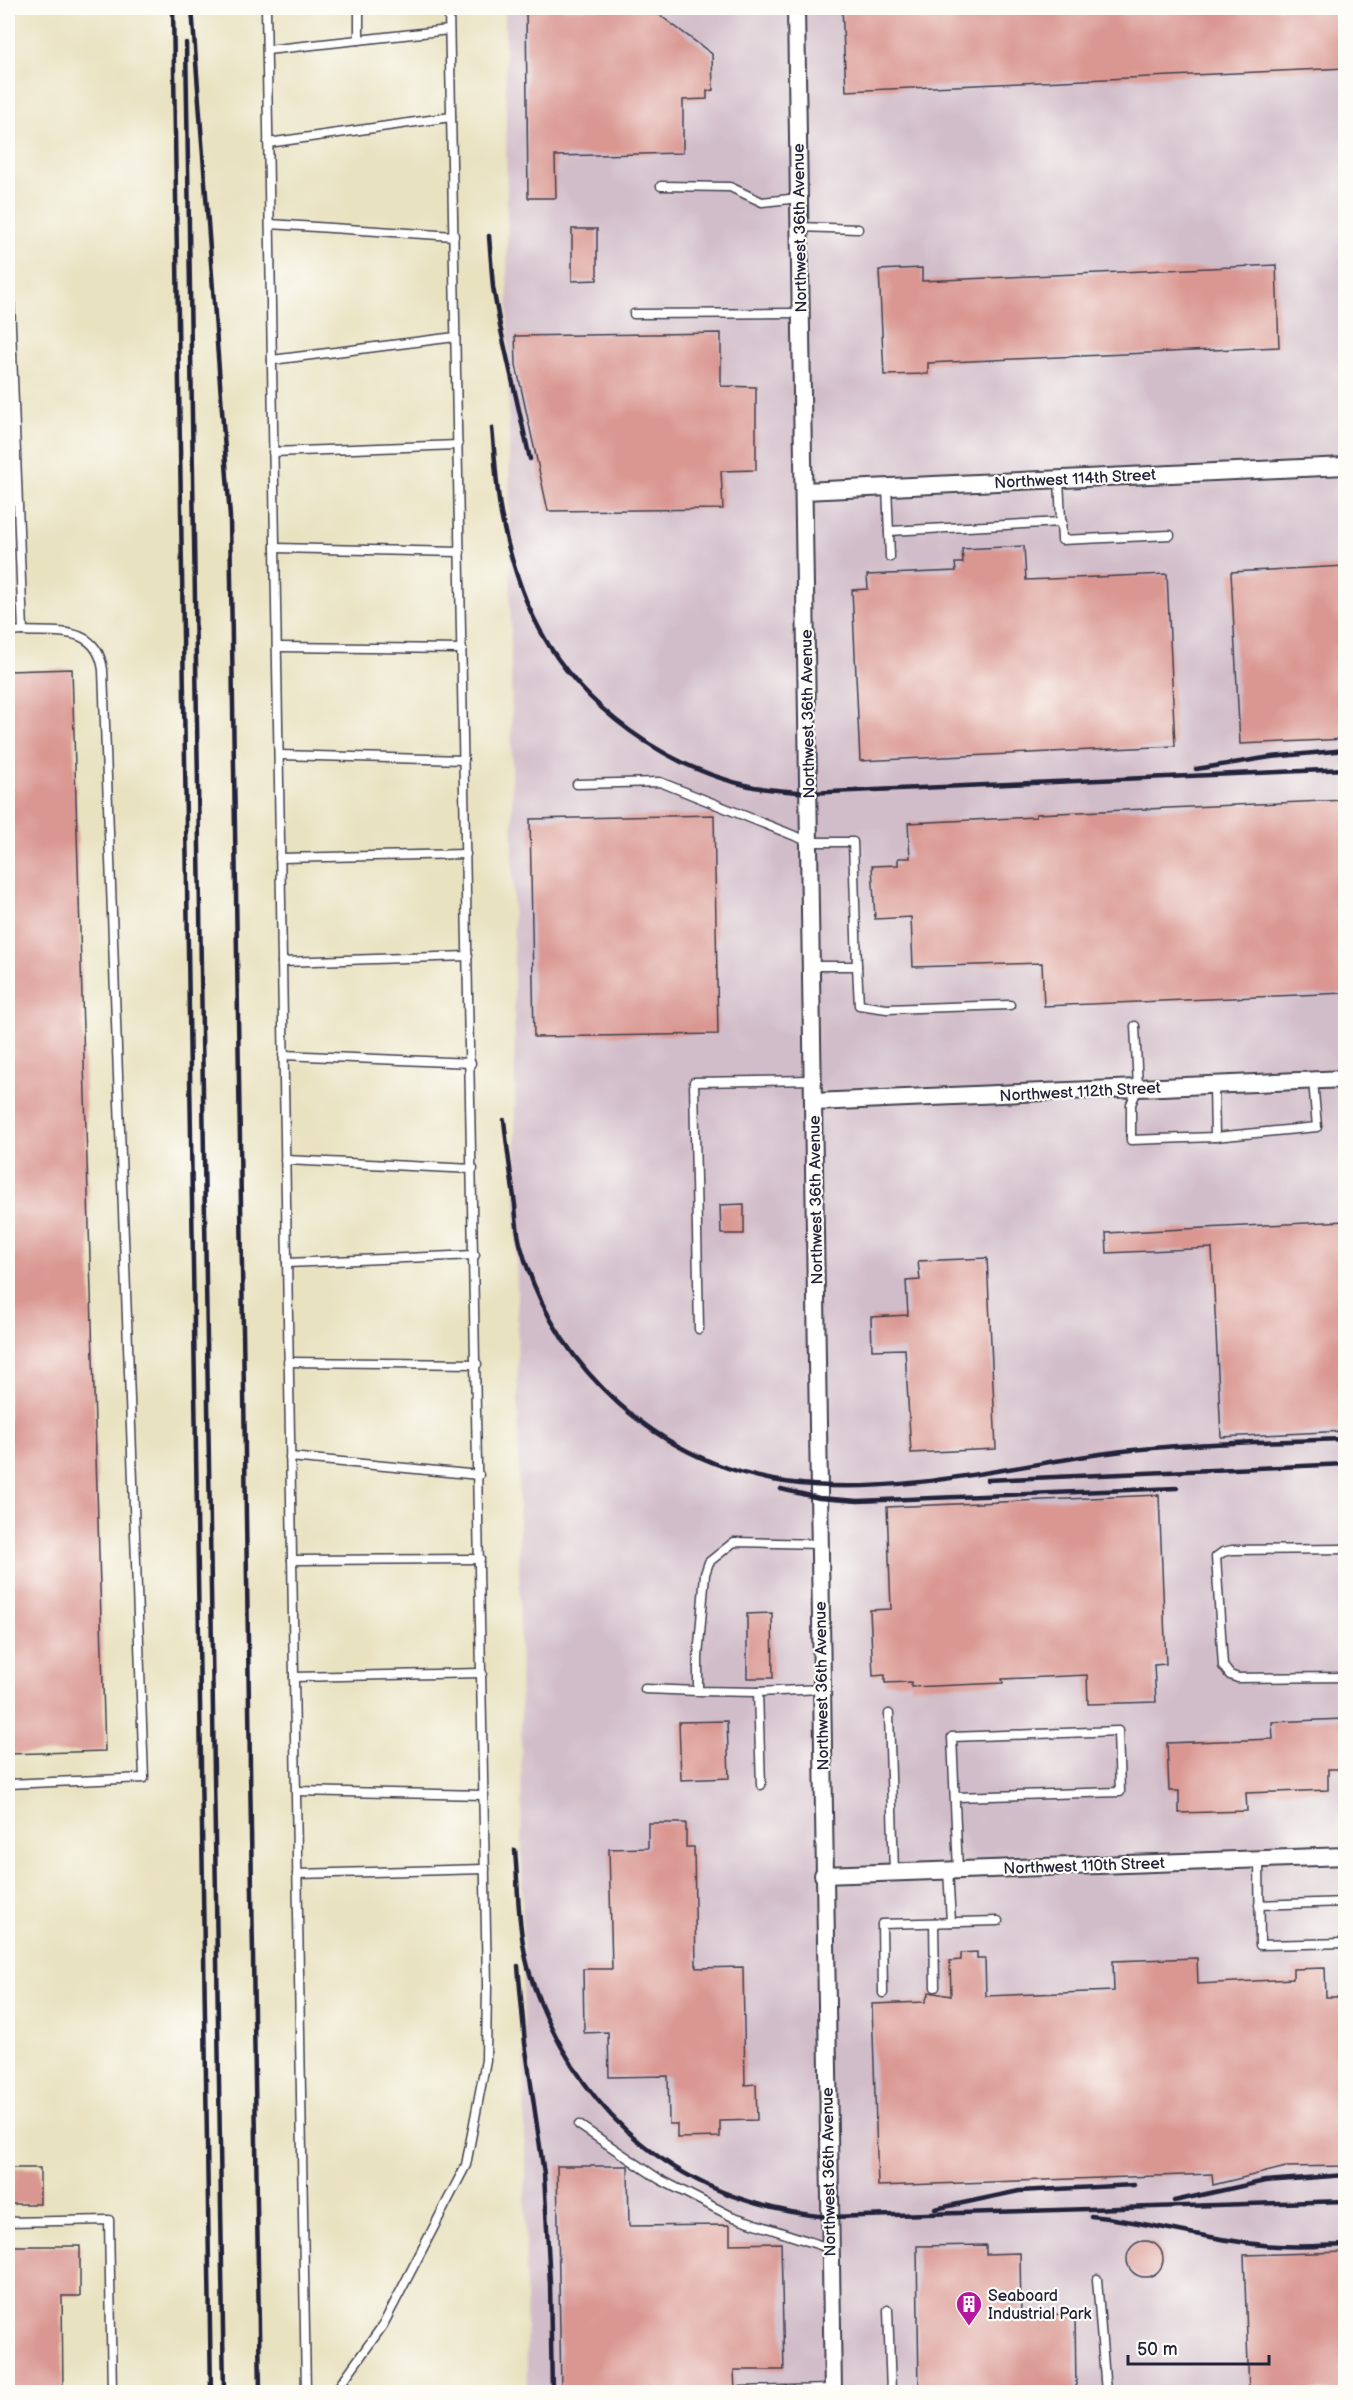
<svg xmlns="http://www.w3.org/2000/svg" width="1353" height="2400" viewBox="0 0 1353 2400" font-family="'Balsamiq Sans',sans-serif">
<rect width="100%" height="100%" fill="#fdfcf7"/>
<filter id="ink" filterUnits="userSpaceOnUse"><feTurbulence type="fractalNoise" baseFrequency=".0167" numOctaves="2"/><feDisplacementMap in="SourceGraphic" scale="12" xChannelSelector="R" yChannelSelector="G"/><feConvolveMatrix kernelMatrix="1 2 1 2 8 2 1 2 1" color-interpolation-filters="sRGB"/></filter>
<filter id="wash" filterUnits="userSpaceOnUse"><feTurbulence type="fractalNoise" baseFrequency=".008" numOctaves="4" result="noise"/><feDisplacementMap in="SourceGraphic" scale="24" xChannelSelector="R" yChannelSelector="G"/><feGaussianBlur stdDeviation="1.35" result="paint"/><feColorMatrix in="noise" values="0 0 0 0 0 0 0 0 0 0 0 0 0 0 0 0 0 1.4 0 .05"/><feComposite in="paint" operator="in"/></filter>
<g filter="url(#wash)">
<rect width="100%" height="100%" fill="#e9e2c1"/>
<!-- industrial -->
<path fill="#d1bdc9" d="M505 8H1345V2392H527Z"/>
<g id="blocks">
<!-- building -->
<g fill="#da9792">
<path d="M526 8H650L712 54 713 90 707 91V99L683 100V153L555 156 556 198H528Z"/>
<path d="M842 8H1346V68L846 91Z"/>
<path d="M572 229H597V280L572 281Z"/>
<path d="M1276 265 1279 347 928 363V374L884 375 879 270 922 268V281Z"/>
<path d="M721 333V386L756 387V470L721 471 723 509 548 511 516 365 515 336Z"/>
<path d="M1024 546 1026 580 1167 574 1175 746 860 761 852 590 868 589 867 575 956 571 955 563H963L962 549Z"/>
<path d="M1346 566V739L1240 744 1231 572Z"/>
<path d="M72 669 105 1751 8 1754V671Z"/>
<path d="M1346 800V993L1044 1006 1042 963 913 967 911 917 875 919 872 866 898 865V858H910L908 823 1036 817V814Z"/>
<path d="M714 815 718 1034 534 1037 530 819Z"/>
<path d="M744 1204V1234H721L720 1205Z"/>
<path d="M1346 1221V1431L1221 1437 1212 1248 1107 1253 1106 1233Z"/>
<path d="M987 1258 996 1449 911 1453 905 1349 872 1350 871 1317 908 1315 906 1281 920 1280 918 1261Z"/>
<path d="M1159 1495 1166 1664 1154 1665 1156 1702 1088 1704 1087 1675 1002 1679 1003 1683 911 1687V1682L885 1683V1675L873 1676 870 1610 891 1609 887 1507Z"/>
<path d="M772 1613 773 1678H747V1614Z"/>
<path d="M1343 1719 1345 1769H1328V1790L1246 1793 1247 1811 1179 1813V1791H1169L1167 1743 1273 1739 1272 1722Z"/>
<path d="M727 1721 729 1778 681 1780 679 1722Z"/>
<path d="M648 1823H686V1847H694L696 1968 743 1967 745 2085 756 2084 757 2120 720 2121V2137L677 2138V2124H669L668 2076 609 2077 608 2032 584 2033 583 1969H612L609 1849 648 1848Z"/>
<path d="M977 1952V1958H985L986 1996 1114 1991 1113 1961 1197 1958 1198 1984 1293 1979V1969L1325 1968 1326 1997H1346V2166L1286 2167 1213 2185 1212 2174 878 2186 872 2004 925 2002 929 1992 951 1996 950 1961 961 1960V1953Z"/>
<path d="M557 2166H628L629 2226 730 2225V2244L781 2243 784 2370H734L735 2392H561Z"/>
<rect x="8" y="2168" width="32" height="36"/>
<circle cx="1145" cy="2259" r="18"/>
<path d="M986 2245V2254L1020 2253 1021 2317 1075 2313 1076 2392H919L917 2246Z"/>
<path d="M8 2246H80V2296H62L63 2392H8Z"/>
<path d="M1346 2252V2392H1249L1244 2255Z"/>
</g>
</g>
</g>
<g filter="url(#ink)">
<use href="#blocks" fill-opacity="0" stroke="#403f4f" stroke-width="1.5"/>
<g fill="none" stroke-linecap="round" stroke-linejoin="round">
<!-- service casing -->
<g stroke="#403f4f" stroke-width="11">
<g id="service">
<path d="M266 8 306 2392"/>
<path d="M359 8V40"/>
<path d="M267 50 449 30"/>
<path d="M268 143 451 117"/>
<path d="M661 186 730 187 762 202 799 198"/>
<path d="M270 224 454 236"/>
<path d="M799 227 858 229"/>
<path d="M8 252 23 631 8 632"/>
<path d="M634 314 801 313"/>
<path d="M272 360 455 337"/>
<path d="M273 452 458 445"/>
<path d="M1059 479 1062 540 1170 535"/>
<path d="M887 487 890 557"/>
<path d="M889 531 1062 522"/>
<path d="M275 548 460 552"/>
<path d="M277 647 462 649"/>
<path d="M279 755 464 760"/>
<path d="M577 784 660 782 810 842H853L857 966"/>
<path d="M280 858 466 854"/>
<path d="M282 962 468 956"/>
<path d="M812 966H857L859 1005 887 1009 1010 1005"/>
<path d="M1135 1026 1138 1088 1131 1104V1140L1215 1137 1214 1085"/>
<path d="M283 1055 471 1063"/>
<path d="M1215 1137 1317 1127 1313 1080"/>
<path d="M285 1160 473 1169"/>
<path d="M287 1263 475 1255"/>
<path d="M699 1329 694 1082 813 1080"/>
<path d="M288 1362 477 1364"/>
<path d="M290 1457 479 1475"/>
<path d="M1346 1549 1232 1550 1223 1552 1216 1557 1223 1666 1230 1675 1238 1678 1346 1677"/>
<path d="M292 1560 480 1559"/>
<path d="M294 1677 482 1673"/>
<path d="M645 1689 698 1691"/>
<path d="M758 1692 698 1691V1657L705 1574 709 1562 734 1542 820 1544"/>
<path d="M889 1714 894 1872"/>
<path d="M8 1784 144 1778 103 670C97 625 57 633 23 631"/>
<path d="M761 1785 758 1692 821 1689"/>
<path d="M296 1791 484 1795"/>
<path d="M955 1797 1120 1792 1118 1731 952 1737 958 1870"/>
<path d="M1259 1859 1260 1945 1346 1943"/>
<path d="M948 1870 951 1922"/>
<path d="M297 1874 485 1869"/>
<path d="M1259 1905 1346 1902"/>
<path d="M934 1923 935 1987"/>
<path d="M883 1993 882 1924 998 1921"/>
<path d="M579 2125 659 2179 731 2216 829 2248"/>
<path d="M8 2222 109 2220 112 2392"/>
<path d="M1097 2279 1106 2392"/>
<path d="M888 2310 891 2392"/>
<path d="M741 2391 832 2389"/>
<path d="M335 2392 383 2325 466 2165 486 2060 487 1985 449 8"/>
</g>
</g>
<!-- minor casing -->
<g stroke="#403f4f" stroke-width="20">
<g id="minor">
<path d="M796 8 833 2392"/>
<path d="M804 491 1346 466"/>
<path d="M814 1102 1346 1079"/>
<path d="M823 1875 1346 1856"/>
</g>
</g>
<!-- service -->
<use href="#service" stroke="#fff" stroke-width="8"/>
<!-- minor -->
<use href="#minor" stroke="#fff" stroke-width="16"/>
<!-- rail -->
<g stroke="#22223b" stroke-width="4.5">
<path d="M173 8 211 2392"/>
<path d="M192 8 230 517 260 2392"/>
<path d="M186 43 224 2392"/>
<path d="M489 236 493 287 500 326 530 459"/>
<path d="M492 428C495 456 496 486 501 514 508 550 522 598 540 630 582 708 667 769 754 787 771 790 790 791 808 793L1346 769"/>
<path d="M1196 769 1271 757 1346 750"/>
<path d="M504 1120C507 1148 511 1176 515 1205 516 1219 517 1234 521 1247 538 1309 571 1361 619 1404 764 1532 929 1479 1100 1454 1180 1443 1264 1442 1346 1439"/>
<path d="M987 1480 1346 1464"/>
<path d="M781 1489 819 1498 858 1501 1177 1488"/>
<path d="M515 1850C518 1886 518 1924 526 1959 533 1990 547 2020 562 2048 619 2149 713 2207 829 2217L1346 2201"/>
<path d="M518 1966 525 2043 544 2174 550 2283 552 2392"/>
<path d="M1174 2201 1265 2181 1346 2175"/>
<path d="M935 2209 1019 2191 1134 2185"/>
<path d="M1091 2216C1149 2222 1205 2239 1263 2245 1290 2248 1318 2246 1346 2245"/>
</g>
</g>
</g>
<!-- icons -->
<defs>
<g id="building-pin" transform="scale(1.35)"><path d="M0 17L-7.5 6A9.5 9.5 0 1 1 7.5 6Z" fill="#b5179e" stroke="#fdfcf7"/><path d="M-4-6H4V6H1V3H-1V6H-4ZM-2.5-4.3h1.7v1.8h-1.7ZM.8-4.3h1.7v1.8H.8ZM-2.5-1h1.7V.8h-1.7ZM.8-1h1.7V.8H.8Z" fill="#fff"/></g>
</defs>
<g fill-rule="evenodd">
<use href="#building-pin" x="969" y="2304"/>
</g>
<g text-anchor="middle" stroke-width="4.5" stroke-linejoin="round" paint-order="stroke">
<!-- street labels -->
<g font-size="16" fill="#22223b" stroke="#fdfcf7">
<text transform="translate(799 228) rotate(-91)" y="6">Northwest 36th Avenue</text>
<text transform="translate(1075 478) rotate(-3)" y="6">Northwest 114th Street</text>
<text transform="translate(807 714) rotate(-91)" y="6">Northwest 36th Avenue</text>
<text transform="translate(1080 1091) rotate(-3)" y="6">Northwest 112th Street</text>
<text transform="translate(815 1200) rotate(-91)" y="6">Northwest 36th Avenue</text>
<text transform="translate(821 1686) rotate(-91)" y="6">Northwest 36th Avenue</text>
<text transform="translate(1084 1865) rotate(-2)" y="6">Northwest 110th Street</text>
<text transform="translate(828 2172) rotate(-91)" y="6">Northwest 36th Avenue</text>
</g>
<!-- poi labels -->
<g font-size="16" fill="#22223b" stroke="#fdfcf7" text-anchor="start">
<text x="988" y="2301">Seaboard<tspan x="988" dy="18">Industrial Park</tspan></text>
</g>
</g>
<!-- margin -->
<rect width="1353" height="2400" fill="none" stroke="#fdfcf7" stroke-width="30"/>
<!-- scale -->
<path d="M1128 2355v9h141v-9" fill="none" stroke="#22223b" stroke-width="3"/>
<text x="1137" y="2355" font-size="18" fill="#22223b" stroke="#fdfcf7" stroke-width="4.5" paint-order="stroke">50 m</text>
</svg>
